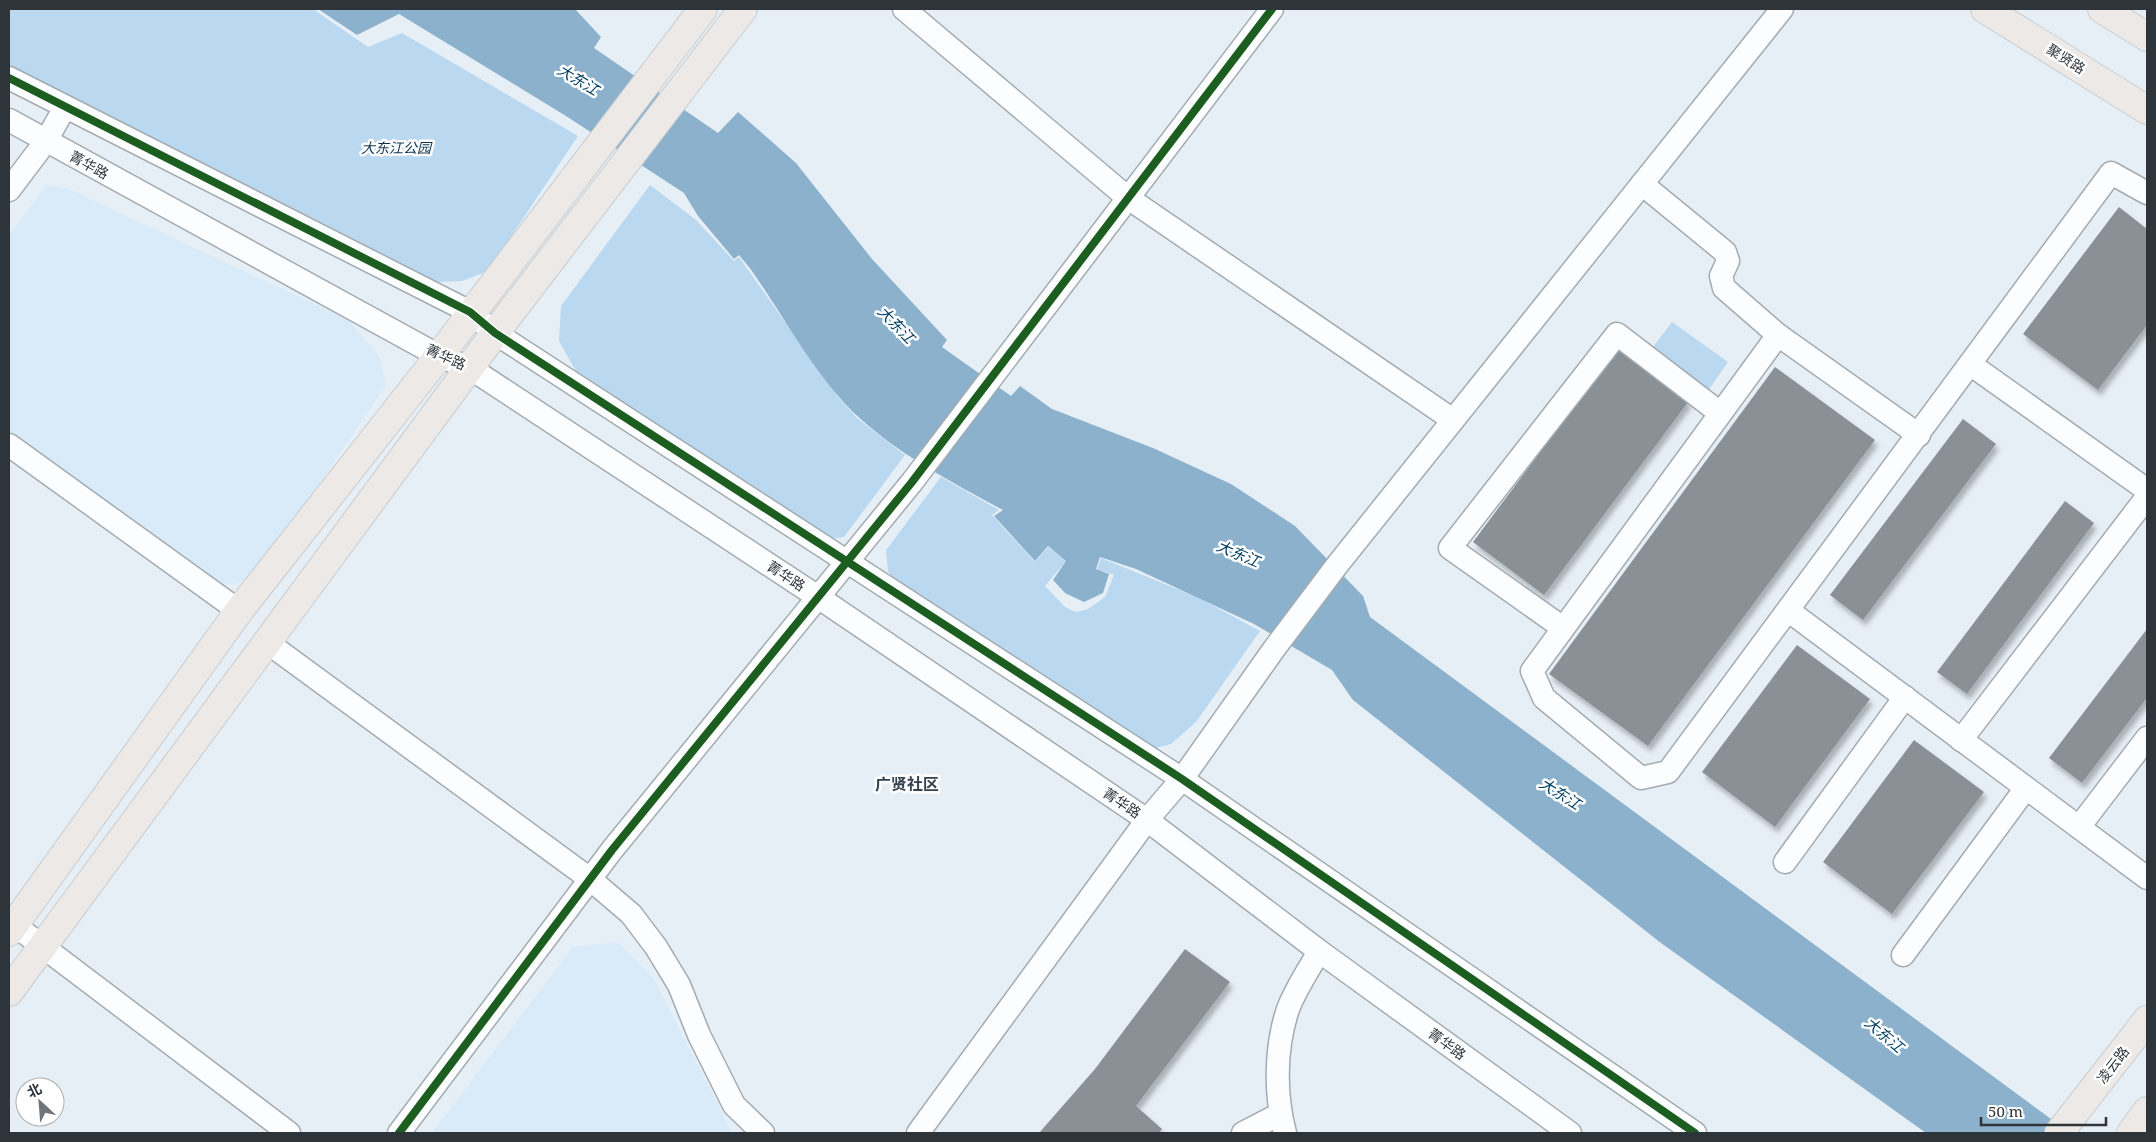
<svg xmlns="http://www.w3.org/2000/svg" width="2156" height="1142" viewBox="0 0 2156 1142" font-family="'Noto Serif','Noto Sans SC',serif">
<defs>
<filter id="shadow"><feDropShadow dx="3" dy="5.5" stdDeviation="2.5" flood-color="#0004"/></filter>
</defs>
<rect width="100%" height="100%" fill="#e7eff6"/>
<!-- built -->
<g fill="#d9ebf9">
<path d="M47 185 69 189 348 320 380 357 386 386 261 569 238 583 216 586 9 433V235Z"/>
<path d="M618 942 654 979 732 1133H432L573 947Z"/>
</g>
<!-- green -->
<g fill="#bad8f0">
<path d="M9 9H313L368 47 402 33 578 136 488 271 462 281 436 282 9 67Z"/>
<path d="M650 185 696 220 734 261 739 257 838 397 857 418 905 455 844 537 828 539 577 373 559 341 561 306Z"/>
<path d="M1672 322 1728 362 1707 392 1650 351Z"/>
<path d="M941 477 999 510 992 515 1035 562 1048 547 1066 561 1045 586 1065 607 1076 612 1088 609 1105 597 1114 575 1097 569 1101 558 1199 598 1260 631 1196 722 1171 744 1148 750 899 588 888 571 886 550Z"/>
</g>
<!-- water -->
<path fill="#8cb1cd" d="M318 9H575L601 37 594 48 718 133 738 112 796 163 872 259 947 340 942 347 1011 396 1020 386 1052 409 1153 448 1231 484 1295 526 1363 596 1370 617 2070 1133H1926L1661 943 1353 700 1332 670 1254 624 1136 569 1100 557 1096 569 1109 574 1103 593 1084 602 1065 593 1053 580 1066 561 1048 546 1035 561 994 516 1003 510C951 482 896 453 853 412 811 370 783 314 749 267L739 255 734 259 698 216 684 193 566 116 399 14 357 35Z"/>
<!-- building -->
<g fill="#8a9196" filter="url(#shadow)">
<path d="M2119 207 2147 229V325L2098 390 2023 334Z"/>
<path d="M1618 348 1689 401 1544 595 1473 542Z"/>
<path d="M1775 367 1875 440 1648 746 1549 674Z"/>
<path d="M1963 419 1996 444 1863 620 1830 595Z"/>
<path d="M2065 501 2094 523 1967 694 1937 672Z"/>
<path d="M2147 629V698L2082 783 2049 758Z"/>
<path d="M1797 645 1870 699 1775 827 1702 772Z"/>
<path d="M1914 740 1984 792 1892 914 1823 862Z"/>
<path d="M1185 949 1230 982 1136 1106 1162 1129 1159 1133H1039L1095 1069Z"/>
</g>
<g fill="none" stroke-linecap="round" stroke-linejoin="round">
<!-- minor casing -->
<g stroke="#a4abb0" stroke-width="25">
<g id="minor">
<path d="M904 9 1128 198 1453 420"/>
<path d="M9 78 470 312 495 333 1182 779 1695 1133"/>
<path d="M9 120 439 356 470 368 818 597 1147 820 1319 951 1570 1133"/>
<path d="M1642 184 1725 252 1728 261 1721 276 1724 288 1778 335 1919 435"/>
<path d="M9 190 46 141 65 107"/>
<path d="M1778 335 1532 671 1544 698 1641 778 1668 772 2111 173 2147 193"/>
<path d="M1970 364 2147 490"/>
<path d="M9 445 239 611"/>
<path d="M1789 611 2147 878"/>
<path d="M1563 628 1450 548 1617 334 1720 413"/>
<path d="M268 643 590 879 631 914 656 947 679 985 699 1035 734 1105 763 1133"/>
<path d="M1961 740 2147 497"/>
<path d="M2079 827 2147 738"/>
<path d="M1785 862 1905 697"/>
<path d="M9 921 289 1133"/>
<path d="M1903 955 2026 788"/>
<path d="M399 1133 612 850 912 482 1272 9"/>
<path d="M918 1133 1147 820 1182 779 1274 649 1338 564 1782 9"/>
<path d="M1243 1133 1280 1114"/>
<path d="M1285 1133C1275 1095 1275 1050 1287 1012 1294 991 1309 970 1319 951"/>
</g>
</g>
<!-- major casing -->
<g stroke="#c8cdd1" stroke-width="30">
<g id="major">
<path d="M1985 9 2147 110"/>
<path d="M2102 9 2147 37"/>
<path d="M9 932 239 611 439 356 703 9"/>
<path d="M9 992 495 333 743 9"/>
<path d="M2059 1133 2147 1020"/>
<path d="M2131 1133 2147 1111"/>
</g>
</g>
<!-- minor -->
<use href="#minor" stroke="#fbfdfe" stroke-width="22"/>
<!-- major -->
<use href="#major" stroke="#ece9e6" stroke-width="28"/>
<!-- cycleway casing -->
<g stroke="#fff" stroke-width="11">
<g id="cycleway">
<path d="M9 78 470 312 495 333 1182 779 1695 1133"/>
<path d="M399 1133 612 850 912 482 1272 9"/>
</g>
</g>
<!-- cycleway -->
<use href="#cycleway" stroke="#1b5e20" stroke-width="8"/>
</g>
<g text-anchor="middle" stroke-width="5" stroke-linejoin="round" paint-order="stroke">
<!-- street labels -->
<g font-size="14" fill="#2d343a" stroke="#fff">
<text transform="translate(2066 59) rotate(32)" y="5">聚贤路</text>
<text transform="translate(89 165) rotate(29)" y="5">菁华路</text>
<text transform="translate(446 357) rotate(24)" y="5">菁华路</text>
<text transform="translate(786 576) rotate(33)" y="5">菁华路</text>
<text transform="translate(1122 803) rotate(34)" y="5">菁华路</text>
<text transform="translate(1447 1044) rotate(36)" y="5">菁华路</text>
<text transform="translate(2113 1065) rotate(-52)" y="5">凌云路</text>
</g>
<!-- park labels -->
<g font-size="14" font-style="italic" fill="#0b334e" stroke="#fff">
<text x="396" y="153">大东江公园</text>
</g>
<!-- water labels -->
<g font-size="15" font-style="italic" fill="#003f64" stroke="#fff">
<text transform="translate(578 80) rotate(31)" y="5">大东江</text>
<text transform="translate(896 325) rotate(46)" y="5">大东江</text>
<text transform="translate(1238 554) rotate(23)" y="5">大东江</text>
<text transform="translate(1560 794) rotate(32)" y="5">大东江</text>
<text transform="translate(1884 1035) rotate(40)" y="5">大东江</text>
</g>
<!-- quarter labels -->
<g font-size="16" font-weight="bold" fill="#34434f" stroke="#fff">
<text x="907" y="790">广贤社区</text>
</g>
</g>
<!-- border -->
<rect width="2156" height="1142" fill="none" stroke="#2d343a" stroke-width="20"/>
<!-- north arrow -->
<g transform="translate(40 1102) rotate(334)"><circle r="24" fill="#ffffff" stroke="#abaeb0"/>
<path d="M0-4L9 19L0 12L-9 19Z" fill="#6e757c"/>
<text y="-8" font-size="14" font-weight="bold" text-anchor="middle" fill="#2d343a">北</text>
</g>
<!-- scale -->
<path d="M1981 1117v8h125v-8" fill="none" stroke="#2d343a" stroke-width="2.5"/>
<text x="1988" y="1117" font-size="15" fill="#2d343a" stroke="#ffffff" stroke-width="4" paint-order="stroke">50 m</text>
</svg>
